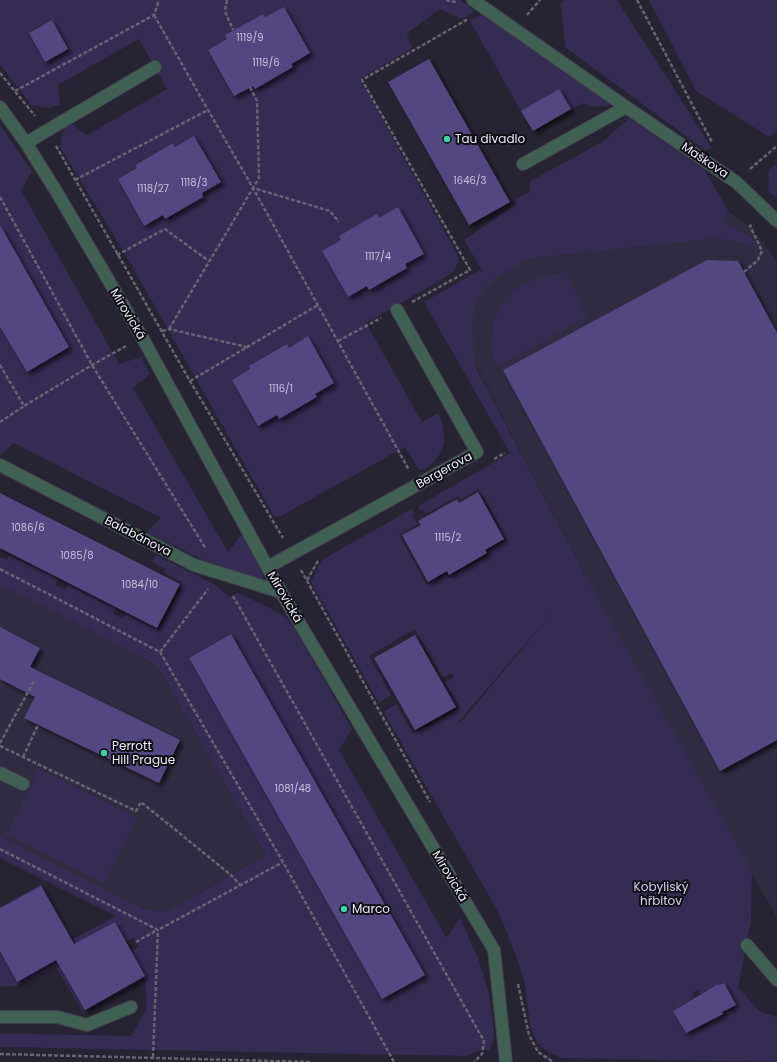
<svg xmlns="http://www.w3.org/2000/svg" width="777" height="1062" viewBox="0 0 777 1062" font-family="Poppins,sans-serif">
<defs>
<filter id="shadow"><feDropShadow dx="3.5" dy="3.5" stdDeviation="2" flood-color="#0009"/></filter>
</defs>
<rect width="100%" height="100%" fill="#262333"/>
<!-- built -->
<g fill="#2f2c42">
<path d="M729 212 750 226 777 261V918L585 575 467 349 471 291 569 237Z"/>
<path d="M0 585 148 660 159 669 266 855 169 911 146 910 0 836Z"/>
</g>
<!-- green -->
<g fill="#342c53" fill-rule="evenodd">
<path d="M0 0H461L475 11 462 19 440 9 407 33 412 48 360 79 458 256C458 264 457 268 451 274L366 323 422 422 438 413C450 437 445 459 420 471L405 447 279 517 274 516 121 247 60 147 62 133 70 123 87 135 167 89 139 39 58 85 60 105 48 108 31 105 0 64ZM284 7 310 53 291 64 293 68 255 89 253 86 234 96 208 50 227 39 225 35 263 14 265 17ZM52 20 68 49 45 62 29 34 32 30ZM194 136 221 182 202 193 203 197 165 219 163 215 144 226 118 179 137 168 135 164 173 143 175 147ZM398 208 424 254 405 264 407 268 370 290 367 286 348 297 322 251 341 240 339 236 379 218ZM308 336 334 383 315 394 317 398 279 419 277 415 258 426 232 380 250 369 249 366 287 344 289 348Z"/>
<path d="M564 0H617L712 148 705 150 565 47 561 4Z"/>
<path d="M649 0H777V131L769 137 696 91Z"/>
<path d="M483 14 611 102 608 106 591 107 583 103 571 109 559 89 521 111 470 21Z"/>
<path d="M629 118 704 169 729 212 722 222 751 236 756 247C740 242 725 238 708 239L531 258 498 276 483 290 473 310 472 329 473 351 476 368 585 575 752 871 751 920 738 987 760 1012 777 1017V1062L561 1058C553 1054 544 1051 538 1043 527 1028 528 995 523 977 516 954 507 932 497 910L384 713 385 711 396 704 413 734 460 708 445 682 454 677 451 673 443 678 415 629 369 656 391 695 379 703 311 582 318 567 323 559 412 509 414 514 412 515 418 524 399 535 427 585 446 574 449 578 490 554 488 550 507 540 479 489 460 500 458 496 426 514 422 509 420 510 418 506 510 453 424 302 480 270 483 272 464 240 516 204 515 199 530 192V181L604 141ZM559 605 463 720 456 724 461 719ZM724 983 736 1005 723 1012V1014L701 1027 700 1025 686 1033 673 1011 694 997 692 993 698 990 700 994 708 989 709 991 711 988 718 984 719 985Z"/>
<path d="M0 125 32 171 21 190 119 364 141 357 150 374 133 388 228 552 242 534 264 573 262 580 251 584 147 532 161 518 14 443 0 456V327L27 372 69 347 0 226Z"/>
<path d="M777 163V198L768 191 769 170Z"/>
<path d="M566 272 587 317 499 366C491 354 492 345 493 331 498 288 529 279 566 272Z"/>
<path d="M9 555 58 579 55 585 65 590 68 585 116 608 113 614 123 619 126 614 159 630 183 583 164 573 166 569 152 562 156 555 217 586 229 597 238 593C252 600 274 609 286 618 291 623 295 630 299 636L352 729 339 750 446 937 449 935 460 918 478 958 489 993 494 1032 493 1042 489 1050 477 1051 467 1056 0 1047V1034H32L131 1036 147 1008 145 979 83 1012 56 967 16 986 0 987V951L17 981 56 960 85 1010 145 976 131 951 139 947 134 937 126 942 115 922 74 944 41 886 0 908 41 884 73 939 116 916 0 858V836L146 910 169 911 266 855 159 669 148 660 0 585V557L7 560ZM231 634 425 974 382 999 189 658Z"/>
<path d="M39 769 137 818 104 883 7 834Z"/>
</g>
<!-- building -->
<g fill="#534781" filter="url(#shadow)">
<path d="M284 7 310 53 291 64 293 67 255 89 253 86 234 96 208 50 227 39 225 35 263 14 265 17Z"/>
<path d="M52 20 68 49 45 62 29 33Z"/>
<path d="M429 59 510 202 469 225 388 82Z"/>
<path d="M559 89 571 109 533 131 521 111Z"/>
<path d="M194 136 221 182 202 193 203 197 165 219 163 215 144 226 118 179 137 168 135 165 173 143 175 147Z"/>
<path d="M398 207 424 254 405 264 407 268 369 290 367 286 348 297 322 251 341 240 339 236 377 214 379 218Z"/>
<path d="M0 225 69 347 27 372 0 327Z"/>
<path d="M707 260 738 261 777 333V740L720 771 503 370Z"/>
<path d="M308 336 334 383 315 394 317 397 279 419 277 415 258 426 232 380 250 369 249 366 287 344 289 348Z"/>
<path d="M478 492 504 539 485 550 487 553 449 575 447 571 428 582 402 535 421 525 418 521 457 499 459 503Z"/>
<path d="M0 493 180 584 157 628 0 548Z"/>
<path d="M0 627 40 648 30 667 180 740 159 783 24 718 35 697 0 679Z"/>
<path d="M231 634 425 975 382 999 189 658Z"/>
<path d="M415 635 456 707 415 730 374 658Z"/>
<path d="M41 886 74 944 115 922 145 976 85 1010 56 960 17 982 0 951V908Z"/>
<path d="M724 983 736 1005 722 1012 723 1014 686 1033 673 1011 718 984 719 985Z"/>
</g>
<g fill="none" stroke-linecap="round" stroke-linejoin="round">
<!-- minor casing -->
<g stroke="#423f4e" stroke-width="14">
<g id="minor">
<path d="M473 0 626 107 736 182 777 221"/>
<path d="M0 107 26 143 56 191 142 337 281 592 494 950 506 1062"/>
<path d="M26 143 155 67"/>
<path d="M523 164 626 107"/>
<path d="M0 465 194 565 281 592"/>
<path d="M268 567 477 452 397 310"/>
<path d="M0 773 23 784"/>
<path d="M747 945 777 980"/>
<path d="M0 1017H57L87 1025 131 1007"/>
</g>
</g>
<!-- path -->
<g stroke="#666472" stroke-width="2.5" stroke-dasharray="4 2" stroke-linecap="butt">
<path d="M227 0 225 11 233 30"/>
<path d="M446 0 456 2"/>
<path d="M637 0 712 142"/>
<path d="M154 15 208 110 253 188 409 470"/>
<path d="M527 15 540 0"/>
<path d="M0 73 35 116"/>
<path d="M250 87 257 101 259 178 253 188 330 211 339 222"/>
<path d="M15 91 154 15 159 0"/>
<path d="M56 146 190 381 283 538"/>
<path d="M750 169 777 146"/>
<path d="M75 180 208 110"/>
<path d="M0 197 92 365 206 549"/>
<path d="M117 255 165 229 209 261"/>
<path d="M744 272 758 260 762 251 750 226 754 224"/>
<path d="M412 302 470 270 362 80 468 19"/>
<path d="M169 329 253 188"/>
<path d="M162 331 169 329 247 347"/>
<path d="M338 341 381 318"/>
<path d="M0 365 24 406 92 365 126 346"/>
<path d="M190 381 318 305"/>
<path d="M0 422 24 406"/>
<path d="M494 459 505 453"/>
<path d="M0 569 160 652 283 862 394 1062"/>
<path d="M301 570 430 802"/>
<path d="M307 580 318 561"/>
<path d="M233 596 484 1041 482 1054 474 1062"/>
<path d="M160 652 208 589"/>
<path d="M0 743 34 681"/>
<path d="M0 746 136 811 141 802 231 875 240 885"/>
<path d="M23 757 38 725"/>
<path d="M0 849 158 930 283 862"/>
<path d="M136 942 157 930"/>
<path d="M518 984 529 1035 538 1052 553 1062"/>
<path d="M0 1054 311 1062"/>
<path d="M153 1057 158 930"/>
</g>
<!-- minor -->
<use href="#minor" stroke="#416054" stroke-width="12"/>
</g>
<!-- markers -->
<g fill="#3ad4a4" stroke="#0f0e15" stroke-width="1.5">
<circle cx="447" cy="139" r="4"/>
<circle cx="104" cy="753" r="4"/>
<circle cx="344" cy="909" r="4"/>
</g>
<g text-anchor="middle" stroke-width="4" stroke-linejoin="round" paint-order="stroke">
<!-- number labels -->
<g font-size="10" fill="#c6c2d9">
<text x="250" y="41">1119/9</text>
<text x="266" y="66">1119/6</text>
<text x="470" y="184">1646/3</text>
<text x="194" y="186">1118/3</text>
<text x="153" y="192">1118/27</text>
<text x="378" y="260">1117/4</text>
<text x="281" y="392">1116/1</text>
<text x="28" y="531">1086/6</text>
<text x="448" y="541">1115/2</text>
<text x="77" y="559">1085/8</text>
<text x="140" y="588">1084/10</text>
<text x="293" y="792">1081/48</text>
</g>
<!-- poi labels -->
<g font-size="12" fill="#ecebf6" stroke="#0f0e15" text-anchor="start">
<text x="455" y="143">Tau divadlo</text>
<text x="112" y="750">Perrott<tspan x="112" dy="14">Hill Prague</tspan></text>
<text x="352" y="913">Marco</text>
</g>
<!-- street labels -->
<g font-size="12" fill="#ecebf6" stroke="#0f0e15">
<text transform="translate(705 160) rotate(34)" y="4">Maškova</text>
<text transform="translate(128 314) rotate(59)" y="4">Mirovická</text>
<text transform="translate(444 470) rotate(-29)" y="4">Bergerova</text>
<text transform="translate(138 536) rotate(27)" y="4">Balabánova</text>
<text transform="translate(285 597) rotate(60)" y="4">Mirovická</text>
<text transform="translate(450 876) rotate(59)" y="4">Mirovická</text>
</g>
<!-- park labels -->
<g font-size="12" fill="#d6d1f5" stroke="#0f0e15">
<text x="661" y="891">Kobyliský<tspan x="661" dy="14">hřbitov</tspan></text>
</g>
</g>
</svg>
